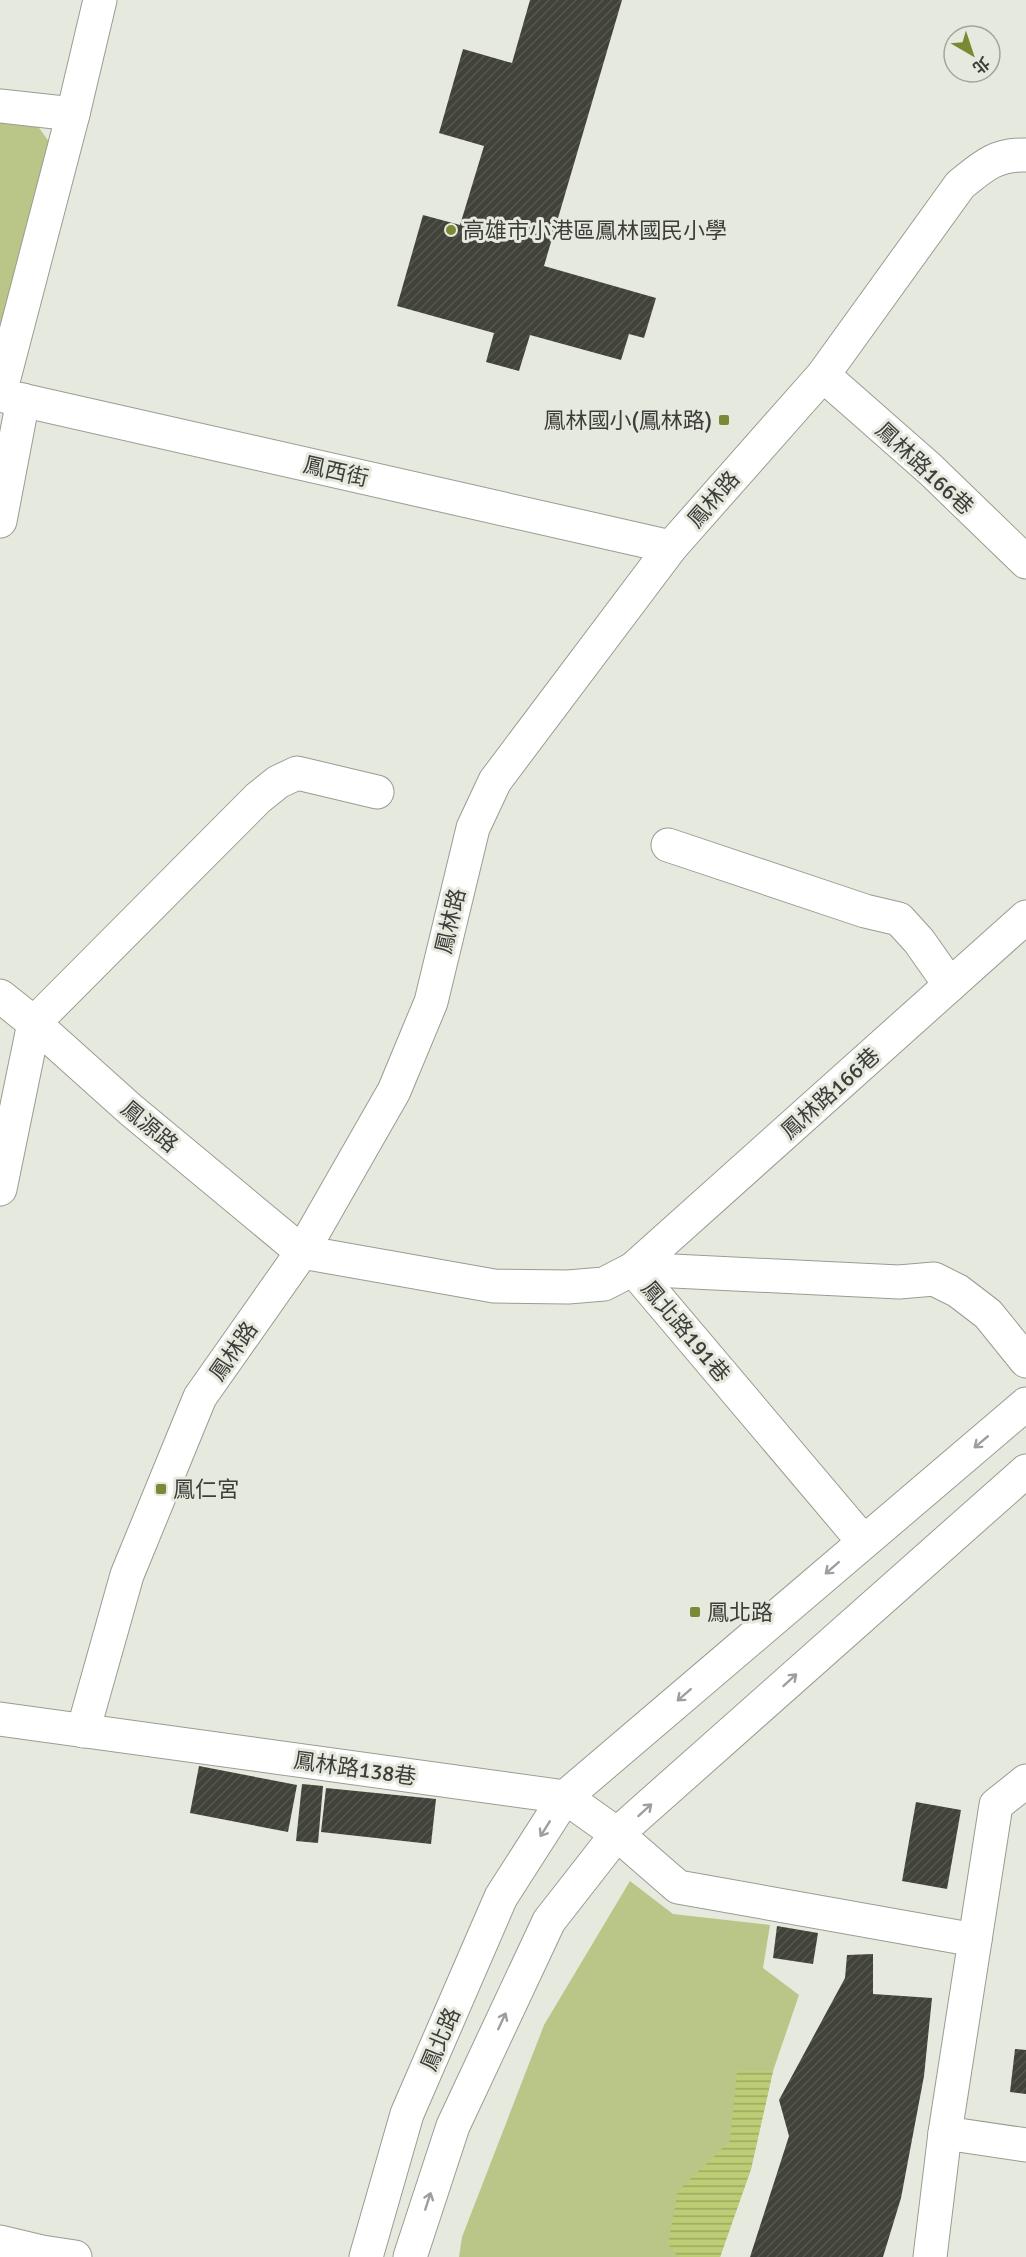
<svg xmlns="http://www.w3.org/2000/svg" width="1026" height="2257" viewBox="0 0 1026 2257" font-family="Signika,'Noto Sans TC',sans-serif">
<defs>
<pattern id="water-rules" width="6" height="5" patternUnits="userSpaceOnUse" patternTransform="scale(1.5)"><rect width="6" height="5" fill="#bdcd75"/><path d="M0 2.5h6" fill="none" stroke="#9ba861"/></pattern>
<pattern id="building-hatch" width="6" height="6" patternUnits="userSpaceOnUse" patternTransform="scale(1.5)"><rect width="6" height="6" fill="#41433a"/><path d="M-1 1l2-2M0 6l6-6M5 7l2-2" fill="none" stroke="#55564f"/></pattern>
</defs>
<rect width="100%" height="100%" fill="#e6e9de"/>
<!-- green -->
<g fill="#b9c687">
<path d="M0 119 37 125 52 146 0 337Z"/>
<path d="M630 1881 673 1914 770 1925 763 1968 799 1995 773 2071 751 2169 720 2257H459L462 2237 544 2025Z"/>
</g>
<!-- water -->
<path fill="url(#water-rules)" d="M737 2071H773L751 2169 720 2257H678L668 2244 678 2191 730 2141Z"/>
<!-- building -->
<g fill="url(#building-hatch)">
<path d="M530 0H622L544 266 656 298 644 338 629 334 621 360 530 335 519 371 486 362 494 333 397 306 423 215 460 225 484 146 439 133 463 49 512 63Z"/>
<path d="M199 1766 297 1785 288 1832 190 1813Z"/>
<path d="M302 1784 323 1786 318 1843 296 1841Z"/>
<path d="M326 1788 436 1799 431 1844 321 1832Z"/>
<path d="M916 1802 961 1810 947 1889 902 1881Z"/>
<path d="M777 1926 818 1933 813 1964 773 1958Z"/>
<path d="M873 1954V1994L932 1998 924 2076 901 2198 883 2257H750L789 2136 779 2100 845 1978 847 1955Z"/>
<path d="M1015 2049 1026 2050V2094L1010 2092Z"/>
</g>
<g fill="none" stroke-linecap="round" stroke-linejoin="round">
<!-- minor casing -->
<g stroke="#9a9c92" stroke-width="35">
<g id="minor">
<path d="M0 106 73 114"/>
<path d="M823 375 931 470 1026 562"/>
<path d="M0 393 73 114 100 0"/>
<path d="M0 395 671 547"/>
<path d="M0 521 23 400"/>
<path d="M668 845 865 911 899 919 919 941 950 985"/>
<path d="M0 996 34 1023 131 1110 302 1252 494 1286 568 1287 604 1284 633 1269 1026 917"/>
<path d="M0 1189 34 1023 258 798 278 782 297 773 377 792"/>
<path d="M633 1269 899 1282 934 1279 958 1291 988 1314 1026 1361"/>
<path d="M633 1269 863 1541"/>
<path d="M0 1719 565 1797 617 1834 678 1887 975 1940"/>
<path d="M83 1731 127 1575 200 1397 302 1252 394 1091 431 1002 473 828 495 781 671 547 823 375 960 185C982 167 995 154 1026 155"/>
<path d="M945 2133 1026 2145"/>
<path d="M0 2242 42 2252 75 2257"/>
<path d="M366 2257 407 2114 501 1897 565 1797 1026 1404"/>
<path d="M410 2257 453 2126 549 1921 617 1834 1026 1471"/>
<path d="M930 2257 945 2133 996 1805 1026 1781"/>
</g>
</g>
<!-- minor -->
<use href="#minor" stroke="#fff" stroke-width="33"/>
</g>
<!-- one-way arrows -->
<defs><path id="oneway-shaft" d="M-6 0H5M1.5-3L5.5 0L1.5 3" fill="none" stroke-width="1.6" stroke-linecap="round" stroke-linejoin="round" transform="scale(1.5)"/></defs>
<g stroke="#9e9e9c">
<use href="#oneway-shaft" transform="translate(981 1442) rotate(140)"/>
<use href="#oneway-shaft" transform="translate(832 1568) rotate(139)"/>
<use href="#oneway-shaft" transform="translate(790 1680) rotate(-42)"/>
<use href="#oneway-shaft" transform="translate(684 1695) rotate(139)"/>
<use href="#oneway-shaft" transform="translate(645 1810) rotate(-42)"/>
<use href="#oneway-shaft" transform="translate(545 1829) rotate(122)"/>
<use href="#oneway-shaft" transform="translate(502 2021) rotate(-65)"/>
<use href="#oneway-shaft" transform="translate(428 2201) rotate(-72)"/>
</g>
<!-- markers -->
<g fill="#7b8836" stroke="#e6e9de" stroke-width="2">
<circle cx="451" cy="230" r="6"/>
<rect x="718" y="414" width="12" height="12" rx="3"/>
<rect x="155" y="1483" width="12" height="12" rx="3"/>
<rect x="689" y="1606" width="12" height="12" rx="3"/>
</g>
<g text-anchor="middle" stroke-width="6" stroke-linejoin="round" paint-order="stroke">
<!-- poi labels -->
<g font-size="22" fill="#3d3e39" stroke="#e6e9de" text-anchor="start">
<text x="463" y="238">高雄市小港區鳳林國民小學</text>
<text x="712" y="428" text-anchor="end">鳳林國小(鳳林路)</text>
<text x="173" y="1497">鳳仁宮</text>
<text x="707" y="1620">鳳北路</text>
</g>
<!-- street labels -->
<g font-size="22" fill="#3d3e39" stroke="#e6e9de">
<text transform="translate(925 468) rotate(43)" y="8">鳳林路166巷</text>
<text transform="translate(336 471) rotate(13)" y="8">鳳西街</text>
<text transform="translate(713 499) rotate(-49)" y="8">鳳林路</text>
<text transform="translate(450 921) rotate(-77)" y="8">鳳林路</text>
<text transform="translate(830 1093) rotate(-42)" y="8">鳳林路166巷</text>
<text transform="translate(150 1126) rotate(40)" y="8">鳳源路</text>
<text transform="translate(686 1331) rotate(50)" y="8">鳳北路191巷</text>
<text transform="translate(233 1351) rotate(-55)" y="8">鳳林路</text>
<text transform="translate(355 1768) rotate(8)" y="8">鳳林路138巷</text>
<text transform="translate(440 2039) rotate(-67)" y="8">鳳北路</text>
</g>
</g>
<!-- north arrow -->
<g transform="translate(972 54) rotate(141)"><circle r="28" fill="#e6e9de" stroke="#a2a59c" stroke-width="1.5"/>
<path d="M0-4.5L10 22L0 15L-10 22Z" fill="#7b8836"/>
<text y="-9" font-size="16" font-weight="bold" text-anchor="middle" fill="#3d3e39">北</text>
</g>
</svg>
